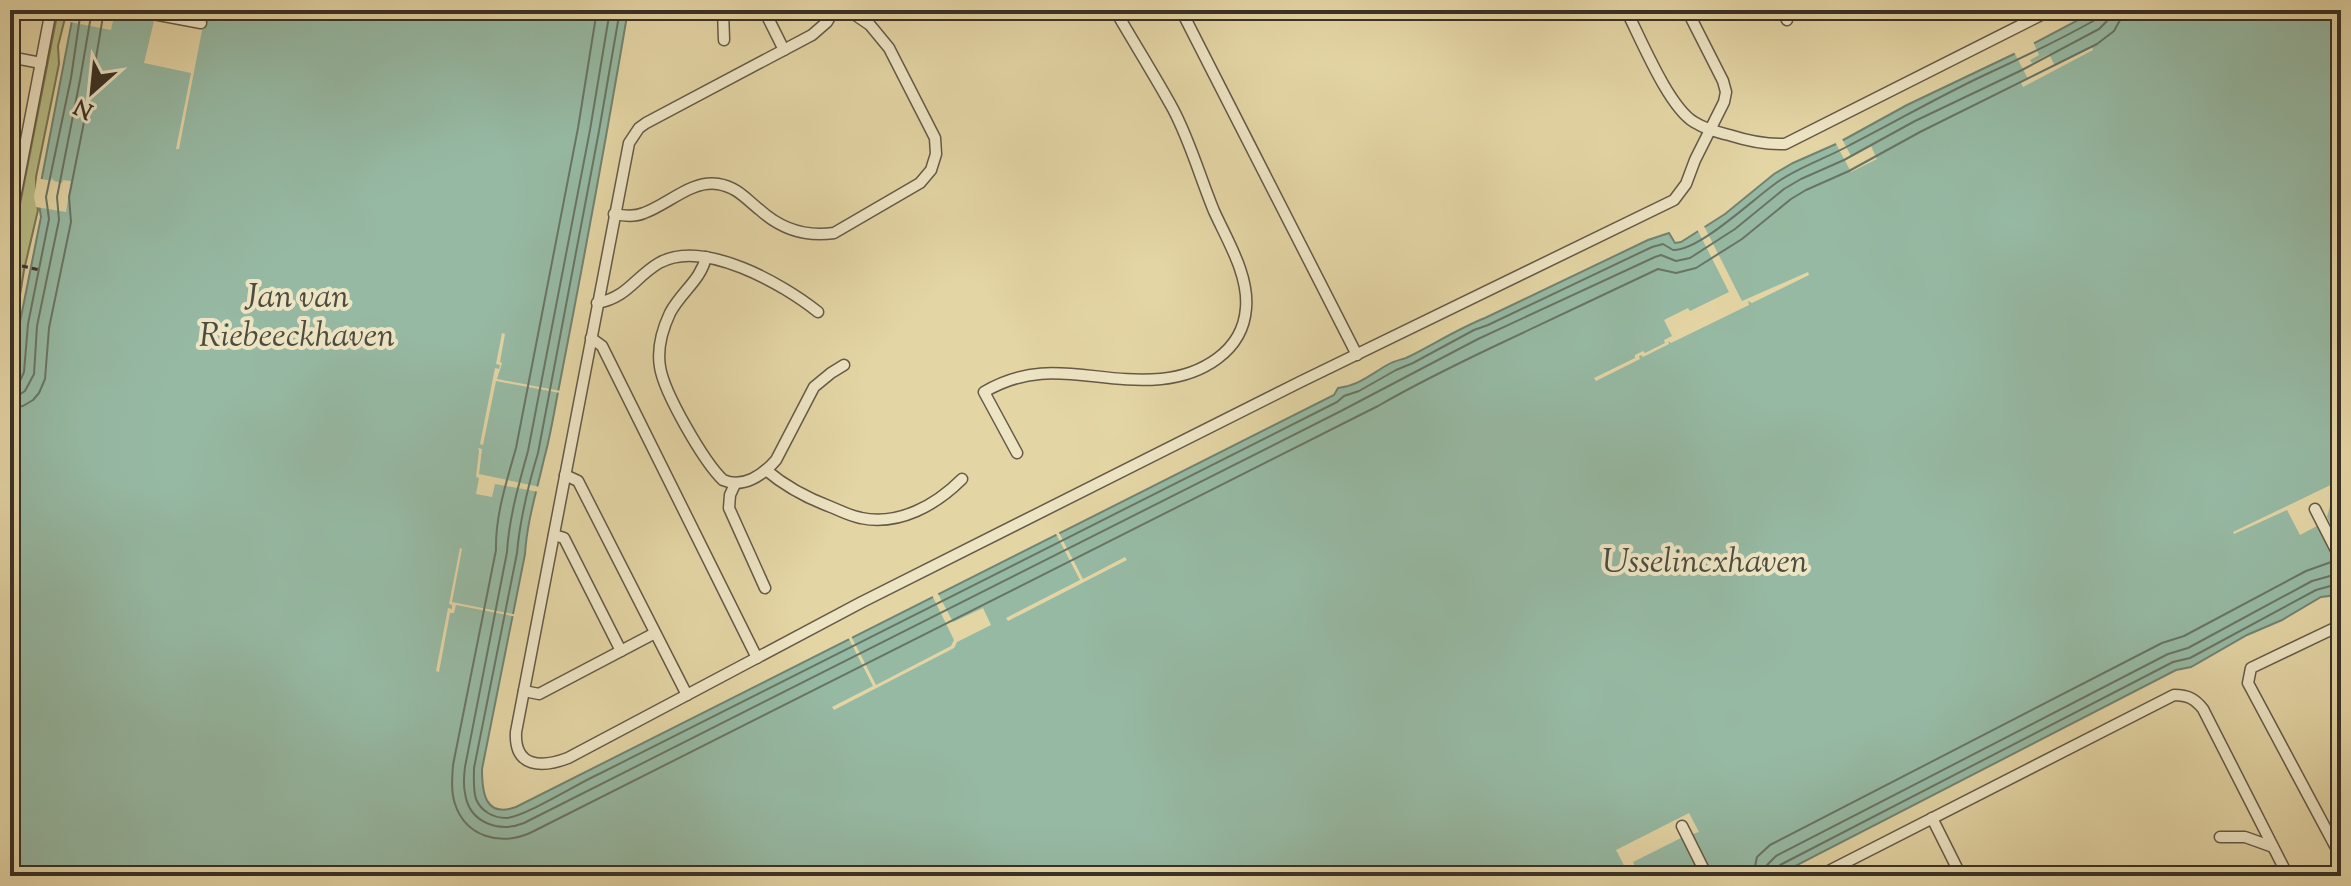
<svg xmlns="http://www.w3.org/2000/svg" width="2351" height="886" viewBox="0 0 2351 886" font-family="'Sorts Mill Goudy',serif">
<rect width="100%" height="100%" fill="#e4d5a5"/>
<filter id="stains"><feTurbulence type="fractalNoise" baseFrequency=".0025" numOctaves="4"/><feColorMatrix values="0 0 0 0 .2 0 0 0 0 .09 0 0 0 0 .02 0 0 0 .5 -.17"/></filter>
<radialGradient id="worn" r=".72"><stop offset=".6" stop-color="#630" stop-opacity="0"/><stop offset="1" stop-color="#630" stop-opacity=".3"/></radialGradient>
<!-- green -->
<path fill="#b7bc85" stroke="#787656" stroke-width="2" d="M58 10H67L58 46 59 64 36 177V198L38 210 24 270 10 357V255Z"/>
<!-- water -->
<path fill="#96b9a3" stroke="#718371" stroke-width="2" d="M74 10H628C607 134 584 259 560 382 555 406 551 434 544 459 537 490 527 521 525 554L482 769C482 793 485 818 516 807L1334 395 1338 388C1358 386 1371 374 1389 364 1394 361 1400 360 1406 358 1433 345 1457 329 1485 318L1648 240 1669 233 1675 243 1681 242 1725 214 1774 174 1793 163 1836 144 1907 105 2014 54 2097 10H2341V589L2329 596 2321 597 2282 620 2247 635 2191 667 2176 670 1776 876H10V386L16 371 20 322 41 217 38 198Z"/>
<!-- pier -->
<g fill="#e4d5a5">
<path d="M72 10H156L202 18 204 10H206L179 149H176L191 73 144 63 154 21 115 12 111 30 70 22Z"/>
<path d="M2032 39 2039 55 2030 60 2032 63 2049 54 2055 66 2092 47 2093 50 2023 87 2021 83 2028 79 2013 50Z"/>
<path d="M1841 137 1851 156 1871 146 1877 159 1851 172 1834 140Z"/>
<path d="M37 178 51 181 52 178 54 181 62 183 63 180 71 181 66 212 36 207 34 197Z"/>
<path d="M1703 224 1742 301 1808 272 1809 275 1752 303 1748 301 1749 305 1671 343 1668 341 1669 344 1643 357 1641 355 1639 356 1640 359 1596 381 1594 378 1635 358V355L1643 351 1645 353 1665 343 1664 340 1672 336 1664 320 1688 308 1690 311 1729 292 1696 227Z"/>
<path d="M502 333 505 334 500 362 502 363 497 379 561 391 560 393 496 381 483 445 480 444 495 368 499 369 500 365 496 364Z"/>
<path d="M478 448 482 449 479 474 540 487 539 492 495 484 492 497 476 494 479 478 476 477 479 451Z"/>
<path d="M2341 480V499L2330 506 2327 517 2341 544V573L2317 526 2300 535 2287 510 2234 534 2233 532Z"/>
<path d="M1057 529 1083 579 1125 557 1127 560 1008 621 1006 618 1080 580 1054 530Z"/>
<path d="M460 548 462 549 452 602 518 615 517 617 456 605 454 613H450L439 672 436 671 448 608 452 609V605L449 604Z"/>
<path d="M936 590 953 622 983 608 991 625 957 642 954 648 834 710 832 707 873 686 847 635 850 634 876 685 951 646 954 640 931 593Z"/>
<path d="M1689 813 1699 832 1683 837 1633 862 1636 869 1628 873 1616 850Z"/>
</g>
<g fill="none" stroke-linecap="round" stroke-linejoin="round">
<!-- shore -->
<g stroke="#687564" stroke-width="2">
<path d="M597 10 578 128 516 448C507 480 495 516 496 550L453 765C452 778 451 792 455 804 466 837 500 846 530 833L1378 406C1416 384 1457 364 1497 345 1551 320 1604 294 1658 269L1676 273 1696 268 1742 239 1791 199 1806 190 1849 171 1920 132 2097 44 2114 31 2120 20 2121 10"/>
<path d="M610 10 590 130 528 451C519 483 509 518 507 552L465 767C464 775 463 784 465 793 469 823 499 833 524 823L1341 411 1478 339 1655 257 1661 255 1676 261 1690 258 1735 229 1784 189 1801 179 1844 160 1915 121 2022 70 2099 29 2107 21 2109 10"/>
<path d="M620 10 599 131 538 453C528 486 520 519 517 553L474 768C474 778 473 790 476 799 481 811 493 818 506 818 525 817 580 782 601 773L1337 402 1344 396 1359 391 1396 370 1413 363 1474 330 1488 325 1652 247 1663 244 1673 250C1700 251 1755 197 1779 181 1801 166 1827 158 1850 145 1897 121 1943 94 1991 72 2026 56 2061 39 2095 20L2099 10"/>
<path d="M10 386 19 383 24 372 28 324 49 219 46 197 71 78 81 10"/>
<path d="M10 396 19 395 25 391 34 374 37 326 59 220 57 197 80 80 92 10"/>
<path d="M10 408 23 406 33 400 39 393 45 379 49 328 71 222 69 197 92 82 104 10"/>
<path d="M1753 876 1757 857 1770 845 2162 643 2184 636 2306 571 2334 561"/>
<path d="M1765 876 1767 865 1776 856 2168 654 2188 648 2312 581 2341 573"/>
<path d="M1775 876 1776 870 1780 865 2173 662 2190 658 2316 590 2341 583"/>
</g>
<!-- service casing -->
<g stroke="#645a46" stroke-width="13">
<g id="service">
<path d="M132 10 201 23"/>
<path d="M723 10 724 40"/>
<path d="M764 10 784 50"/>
<path d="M834 10 827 22 812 35 646 123 639 128 629 143 516 732C514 768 542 768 568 758L862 602 1300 382 1674 200 1686 184 1695 160 1724 102 1726 92 1723 81 1687 10"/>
<path d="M1181 10 1357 355"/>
<path d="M1626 10C1641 39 1668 106 1694 122 1705 129 1717 132 1729 135 1748 141 1765 145 1785 144L2051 10"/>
<path d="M1782 10 1787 20"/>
<path d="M15 58 41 63"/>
<path d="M614 214C624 216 635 217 644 213 669 204 691 180 718 184 737 187 746 199 760 210 781 229 806 237 834 233L920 183 931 170 936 154 935 138 889 48 870 25 848 10"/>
<path d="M10 224 51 10"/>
<path d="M706 257C701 280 681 292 670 313 662 330 657 349 660 367 664 393 704 462 723 480 743 489 763 475 776 460L814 387 831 373 844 365"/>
<path d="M597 303C627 298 635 277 659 263 703 238 783 284 818 312"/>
<path d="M591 338 602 346 757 658"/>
<path d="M1017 453 984 392C1047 355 1094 385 1161 379 1201 375 1243 352 1246 308 1249 275 1227 240 1214 211 1200 177 1190 141 1173 109 1155 76 1134 43 1115 10"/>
<path d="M766 470C786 487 807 498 831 507 841 511 850 516 861 518 899 526 936 505 962 479"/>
<path d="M565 475 578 481 687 695"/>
<path d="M735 484 730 495 729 508 765 588"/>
<path d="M2315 509 2341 560"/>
<path d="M554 535 564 538 621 651"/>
<path d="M2341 625 2251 668 2248 683 2341 857"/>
<path d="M524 691 539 694 655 633"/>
<path d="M1932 818 1961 876"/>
<path d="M1682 826 1707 876"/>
<path d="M2220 837H2245L2273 847"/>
<path d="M1819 876 2174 695C2188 695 2195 699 2203 709L2288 876"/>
</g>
</g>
<!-- path -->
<g stroke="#3a3126" stroke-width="3" stroke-dasharray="6 4" stroke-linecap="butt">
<path d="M22 266 40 270"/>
<path d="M10 409 11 410"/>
</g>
<!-- service -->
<use href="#service" stroke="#ede4c4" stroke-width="10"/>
</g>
<g text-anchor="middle" stroke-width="8" stroke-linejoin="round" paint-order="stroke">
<!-- water labels -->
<g font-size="34" font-style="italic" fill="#4c4c3f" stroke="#ede4c4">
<text x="297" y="307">Jan van<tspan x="297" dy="39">Riebeeckhaven</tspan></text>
<text x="1705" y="572">Usselincxhaven</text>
</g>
</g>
<!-- margin -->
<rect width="2351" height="886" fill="none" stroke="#e4d5a5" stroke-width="40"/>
<rect x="12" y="12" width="2327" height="862" fill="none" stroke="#3a3126" stroke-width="4"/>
<rect x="20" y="20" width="2311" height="846" fill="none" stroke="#3a3126" stroke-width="2"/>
<!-- north arrow -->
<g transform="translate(92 92) rotate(207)" stroke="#ede4c4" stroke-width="6" paint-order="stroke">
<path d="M0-6L14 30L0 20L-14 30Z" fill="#3a3126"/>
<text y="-12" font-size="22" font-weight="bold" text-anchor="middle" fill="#3a3126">N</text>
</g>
<rect width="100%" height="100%" filter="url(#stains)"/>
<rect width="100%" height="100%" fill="url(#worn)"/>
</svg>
